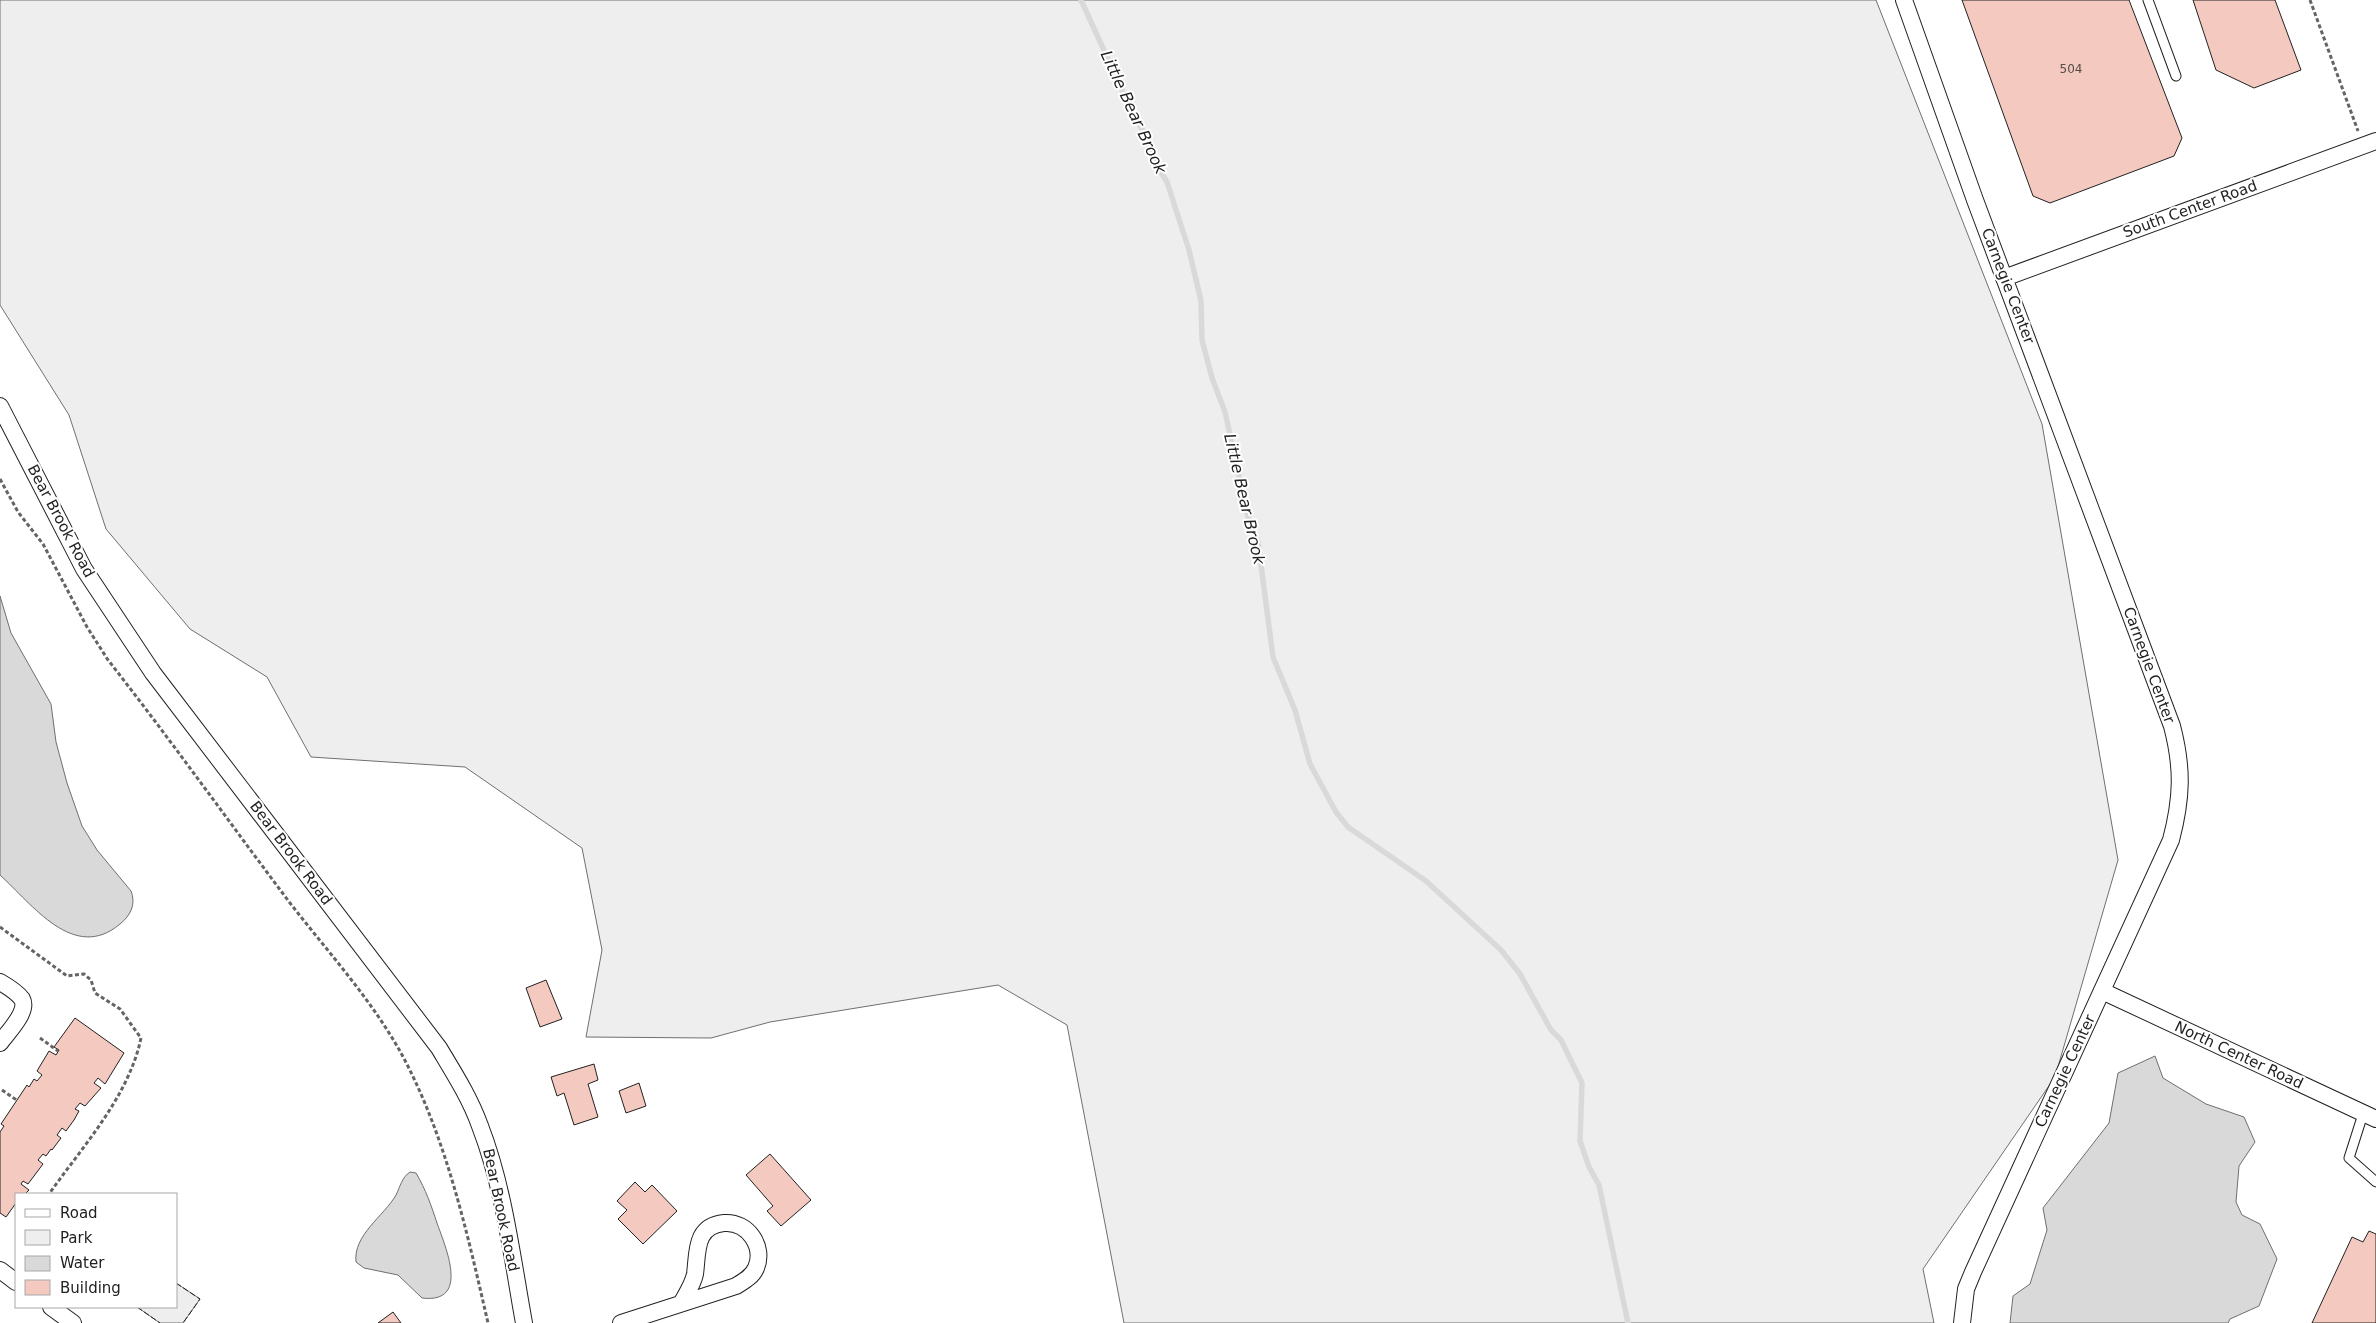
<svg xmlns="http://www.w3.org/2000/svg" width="2376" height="1323" viewBox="0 0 2376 1323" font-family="'DejaVu Sans',sans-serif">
<rect width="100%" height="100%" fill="#fff"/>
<!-- green -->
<g fill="#eee" stroke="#6f6f6f">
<path d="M0 0H1876L2042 424 2118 860 2055 1077 1923 1269 1934 1323H1124L1067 1025 998 985 770 1022 711 1038 586 1037 602 950 582 848 465 767 311 757 267 677 190 629 106 529 69 415 0 305Z"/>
<path d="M176 1283 200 1299 183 1323H160L137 1307H176Z"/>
</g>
<!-- water -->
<g fill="#d9d9d9" stroke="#6f6f6f">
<path d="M0 596 11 633 51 704 56 742 67 783 82 826 97 850 131 891C136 904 131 915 120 924 74 963 32 904 0 875Z"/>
<path d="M2155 1056 2163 1078 2206 1104 2244 1117 2255 1142 2239 1166 2236 1202 2242 1215 2260 1224 2277 1259 2259 1306 2230 1319 2228 1323H2010L2013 1296 2030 1284 2047 1230 2043 1208 2109 1123 2118 1073Z"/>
<path d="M410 1172 416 1173C426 1190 431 1205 437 1223 445 1246 471 1304 422 1298L398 1275 364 1268 356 1262C353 1235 384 1216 396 1195 400 1187 402 1177 410 1172Z"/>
</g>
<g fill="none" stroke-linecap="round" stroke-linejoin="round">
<!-- stream -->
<path stroke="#d9d9d9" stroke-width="5.5" d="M1081 0 1134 116 1144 132 1153 159 1167 182 1189 250 1201 301 1202 340 1212 378 1225 412 1248 517 1258 542 1273 657 1295 710 1310 764 1336 812 1348 827 1426 881 1501 950 1520 974 1551 1030 1561 1040 1582 1083 1580 1141 1589 1167 1599 1185 1628 1323"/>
</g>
<!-- building -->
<g fill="#f3c9c0" stroke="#222">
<path d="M1962 0H2129L2182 138 2174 156 2050 203 2033 196Z"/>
<path d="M2193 0H2275L2301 70 2254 88 2216 70Z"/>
<path d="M546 980 562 1019 540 1027 526 988Z"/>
<path d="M75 1018 124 1053 105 1084 98 1078 94 1083 101 1088 85 1106 80 1103 75 1109 79 1111 74 1120 66 1131 62 1128 57 1135 61 1138 52 1150 51 1149 46 1156 43 1154 38 1160 43 1164 28 1184 23 1181 21 1184 29 1190 25 1194H16V1203L6 1217 0 1213V1132L4 1126 1 1124 27 1085 29 1087 34 1079 37 1081 42 1075 37 1071 49 1051 56 1055 59 1050 54 1047Z"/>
<path d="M594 1064 598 1080 588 1084 598 1117 574 1125 564 1093 557 1096 551 1077Z"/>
<path d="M639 1083 646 1106 626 1113 619 1091Z"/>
<path d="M770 1154 811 1200 781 1226 767 1211 773 1206 746 1175Z"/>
<path d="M635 1182 645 1192 652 1185 677 1211 643 1244 618 1219 627 1210 617 1201Z"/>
<path d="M2369 1231 2376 1234V1323H2312L2352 1237 2363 1242Z"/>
<path d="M393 1312 401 1323H378Z"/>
</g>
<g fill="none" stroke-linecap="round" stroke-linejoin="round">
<!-- lane casing -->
<g stroke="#222" stroke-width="11">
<g id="lane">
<path d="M2148 0 2176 76"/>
<path d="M2363 1114 2349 1158 2376 1182"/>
</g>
</g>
<!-- street casing -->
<g stroke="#222" stroke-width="18">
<g id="street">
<path d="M1904 0 1975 200 2172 726C2183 768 2182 798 2171 840L1973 1272 1966 1289 1962 1323"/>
<path d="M2004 278 2376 141"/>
<path d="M0 406 84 569 153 673 439 1048C454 1073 470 1098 480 1126 504 1188 512 1257 524 1323"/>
<path d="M0 982C7 986 17 992 22 999 29 1012 7 1033 0 1043"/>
<path d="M2102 991 2376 1119"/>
<path d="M0 1270 16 1282"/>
<path d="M51 1307 73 1323"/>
<path d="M621 1323 736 1286C744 1281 752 1277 756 1268 765 1247 748 1221 724 1223 694 1226 698 1253 695 1274 693 1284 687 1293 682 1302"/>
</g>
</g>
<!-- path -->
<g stroke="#646464" stroke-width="3" stroke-dasharray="4 2.5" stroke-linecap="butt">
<path d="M2310 0 2358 131"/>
<path d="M0 479 18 512 43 544 87 627 108 660C170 739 229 822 290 903 328 952 371 999 401 1053 446 1136 467 1232 488 1323"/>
<path d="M0 927 67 976 84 974 91 980 95 993 120 1009 141 1038C129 1096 83 1146 49 1194"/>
<path d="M40 1038 58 1051"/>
<path d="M2 1090 18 1101"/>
</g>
<!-- lane -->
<use href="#lane" stroke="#fff" stroke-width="9"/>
<!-- street -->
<use href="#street" stroke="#fff" stroke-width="16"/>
<!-- fence -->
<g stroke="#222" stroke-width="1" stroke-dasharray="6 2.5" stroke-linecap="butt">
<path d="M176 1283 200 1299 183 1323"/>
<path d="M137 1307 160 1323"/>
</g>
</g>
<g text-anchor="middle" stroke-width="4" stroke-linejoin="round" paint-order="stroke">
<!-- number labels -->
<g font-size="12" fill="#564c4a">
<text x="2071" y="73">504</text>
</g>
<!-- street labels -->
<g font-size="15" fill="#222" stroke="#fff">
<text transform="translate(2190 209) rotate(-20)" y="5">South Center Road</text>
<text transform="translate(2008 286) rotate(69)" y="5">Carnegie Center</text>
<text transform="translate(61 521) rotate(62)" y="5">Bear Brook Road</text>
<text transform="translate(2149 665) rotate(70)" y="5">Carnegie Center</text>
<text transform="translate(291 853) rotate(53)" y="5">Bear Brook Road</text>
<text transform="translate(2239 1055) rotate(25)" y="5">North Center Road</text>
<text transform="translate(2065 1071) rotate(-65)" y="5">Carnegie Center</text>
<text transform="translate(501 1210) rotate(78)" y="5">Bear Brook Road</text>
</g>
<!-- water labels -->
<g font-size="16" font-style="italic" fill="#222" stroke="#fff">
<text transform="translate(1134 112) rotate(65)" y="6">Little Bear Brook</text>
<text transform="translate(1245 499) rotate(77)" y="6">Little Bear Brook</text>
</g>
</g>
<!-- legend -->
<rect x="15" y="1193" width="162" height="115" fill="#ffffff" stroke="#a7a7a7"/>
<rect x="25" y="1209" width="25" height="8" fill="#ffffff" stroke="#a7a7a7"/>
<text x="60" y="1218" font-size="15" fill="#222222">Road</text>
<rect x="25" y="1230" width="25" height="15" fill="#eeeeee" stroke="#a7a7a7"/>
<text x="60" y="1243" font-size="15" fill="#222222">Park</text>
<rect x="25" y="1256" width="25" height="15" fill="#d9d9d9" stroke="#a7a7a7"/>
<text x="60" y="1268" font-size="15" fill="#222222">Water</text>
<rect x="25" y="1280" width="25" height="15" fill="#f3c9c0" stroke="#a7a7a7"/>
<text x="60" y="1293" font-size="15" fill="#222222">Building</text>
</svg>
